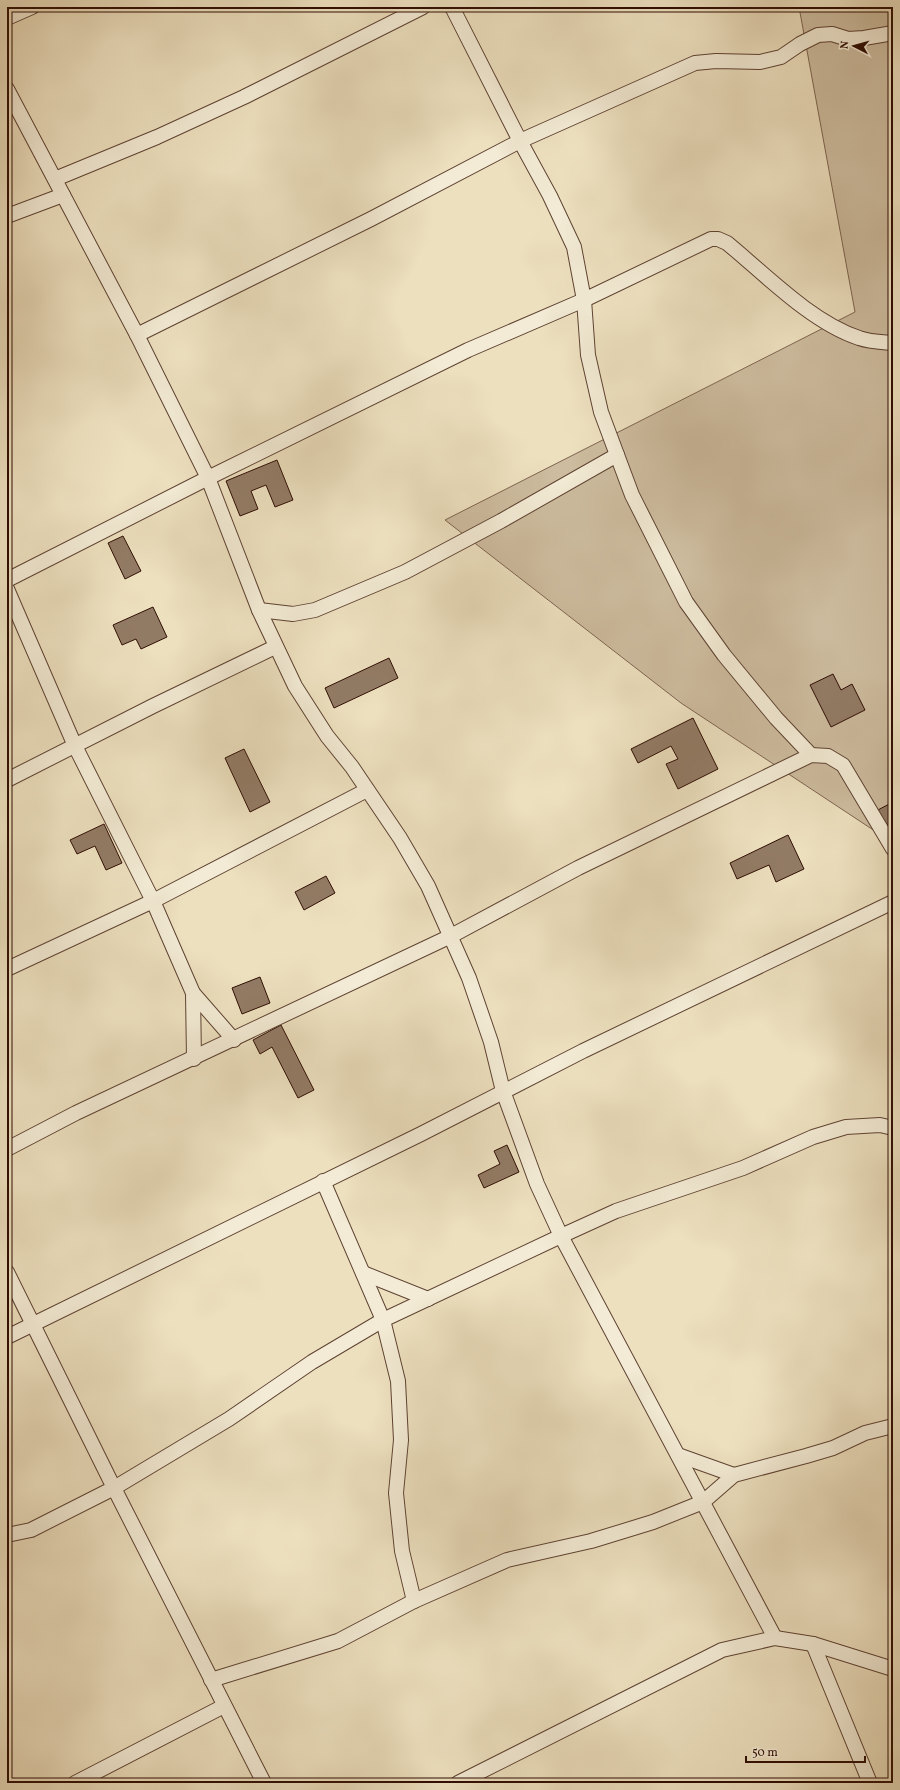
<svg xmlns="http://www.w3.org/2000/svg" width="900" height="1790" viewBox="0 0 900 1790" font-family="Vollkorn,serif">
<rect width="100%" height="100%" fill="#ede0bf"/>
<filter id="stains"><feTurbulence type="fractalNoise" baseFrequency=".005" numOctaves="4"/><feColorMatrix values="0 0 0 0 .2 0 0 0 0 .09 0 0 0 0 .02 0 0 0 .5 -.17"/></filter>
<radialGradient id="worn" r=".72"><stop offset=".6" stop-color="#630" stop-opacity="0"/><stop offset="1" stop-color="#630" stop-opacity=".3"/></radialGradient>
<!-- green -->
<path fill="#cdbc9f" stroke="#7e6451" d="M799 7H893V843L681 703 445 520 855 312Z"/>
<!-- building -->
<g fill="#927b65" stroke="#2f0d03">
<path d="M277 460 293 500 275 507 266 485 251 491 258 509 240 516 226 481Z"/>
<path d="M123 536 141 571 125 579 108 543Z"/>
<path d="M153 607 167 637 141 649 136 639 122 645 113 625Z"/>
<path d="M389 658 398 678 334 708 325 688Z"/>
<path d="M833 674 841 690 852 684 865 710 831 727 810 685Z"/>
<path d="M693 718 718 769 678 789 666 764 678 759 671 746 638 763 631 749Z"/>
<path d="M244 749 270 802 250 812 225 758Z"/>
<path d="M893 802V822L884 827 876 811Z"/>
<path d="M104 824 122 863 106 870 95 846 77 854 70 840Z"/>
<path d="M788 835 804 869 776 882 769 865 737 879 730 863Z"/>
<path d="M326 876 335 893 304 910 295 892Z"/>
<path d="M260 977 270 1003 242 1014 232 988Z"/>
<path d="M281 1025 314 1090 298 1098 272 1047 260 1054 253 1040Z"/>
<path d="M507 1145 519 1172 484 1188 478 1175 500 1164 494 1151Z"/>
</g>
<g fill="none" stroke-linecap="round" stroke-linejoin="round">
<!-- minor casing -->
<g stroke="#5e4232" stroke-width="16">
<g id="minor">
<path d="M452 7 520 141 550 196 574 247 584 300 588 355 601 412 632 495 686 602 724 655 776 718 811 755"/>
<path d="M7 18 32 7"/>
<path d="M7 89 137 335 208 478 259 610 295 686 327 736 352 767 400 838 428 886 469 978 491 1042 503 1091 537 1184 561 1236 775 1638"/>
<path d="M55 179 157 137 244 97 423 7"/>
<path d="M7 216 63 195"/>
<path d="M137 335 371 219 520 141 695 63 716 61 760 62 781 57 800 44 818 35 832 34 848 39 864 38 893 33"/>
<path d="M7 580 208 478 468 350 584 300 711 239H718L727 243C766 275 811 322 859 338 870 342 882 342 893 343"/>
<path d="M7 589 75 746 153 901 193 993 234 1040"/>
<path d="M259 610 293 614 315 610 405 572 501 521 617 455"/>
<path d="M7 780 153 706 275 647"/>
<path d="M7 969 153 901 367 790"/>
<path d="M193 993 194 1059"/>
<path d="M7 1149 76 1113 451 936 578 868 811 755 828 756 843 765 893 849"/>
<path d="M323 1181 383 1320 398 1381 401 1440 396 1493 402 1551 414 1601"/>
<path d="M7 1272 114 1488 264 1783"/>
<path d="M363 1273 428 1299"/>
<path d="M7 1337 421 1134 583 1051 893 902"/>
<path d="M678 1455 734 1475"/>
<path d="M7 1535 31 1530 114 1488 229 1419 312 1362 383 1320 561 1236 616 1211 743 1168 813 1137 846 1127 880 1125 893 1128"/>
<path d="M813 1644 870 1783"/>
<path d="M211 1680 338 1641 414 1601 507 1560 591 1541 653 1522 703 1502 734 1475 806 1456 833 1448 865 1433 893 1426"/>
<path d="M75 1783 224 1706"/>
<path d="M458 1783 722 1650 775 1638 813 1644 893 1669"/>
</g>
</g>
<!-- minor -->
<use href="#minor" stroke="#f3ebd5" stroke-width="14"/>
</g>
<!-- margin -->
<rect width="900" height="1790" fill="none" stroke="#ede0bf" stroke-width="24"/>
<rect x="8" y="8" width="884" height="1774" fill="none" stroke="#2f0d03" stroke-width="2"/>
<rect x="12" y="12" width="876" height="1766" fill="none" stroke="#2f0d03"/>
<!-- north arrow -->
<g transform="translate(854 46) rotate(276)" stroke="#f3ebd5" stroke-width="3" paint-order="stroke">
<path d="M0-3L7 15L0 10L-7 15Z" fill="#2f0d03"/>
<text y="-6" font-size="11" font-weight="bold" text-anchor="middle" fill="#2f0d03">N</text>
</g>
<!-- scale -->
<path d="M746 1756v6h119v-6" fill="none" stroke="#2f0d03" stroke-width="2"/>
<text x="752" y="1756" font-size="12" fill="#2f0d03" stroke="#f3ebd5" stroke-width="3" paint-order="stroke">50 m</text>
<rect width="100%" height="100%" filter="url(#stains)"/>
<rect width="100%" height="100%" fill="url(#worn)"/>
</svg>
